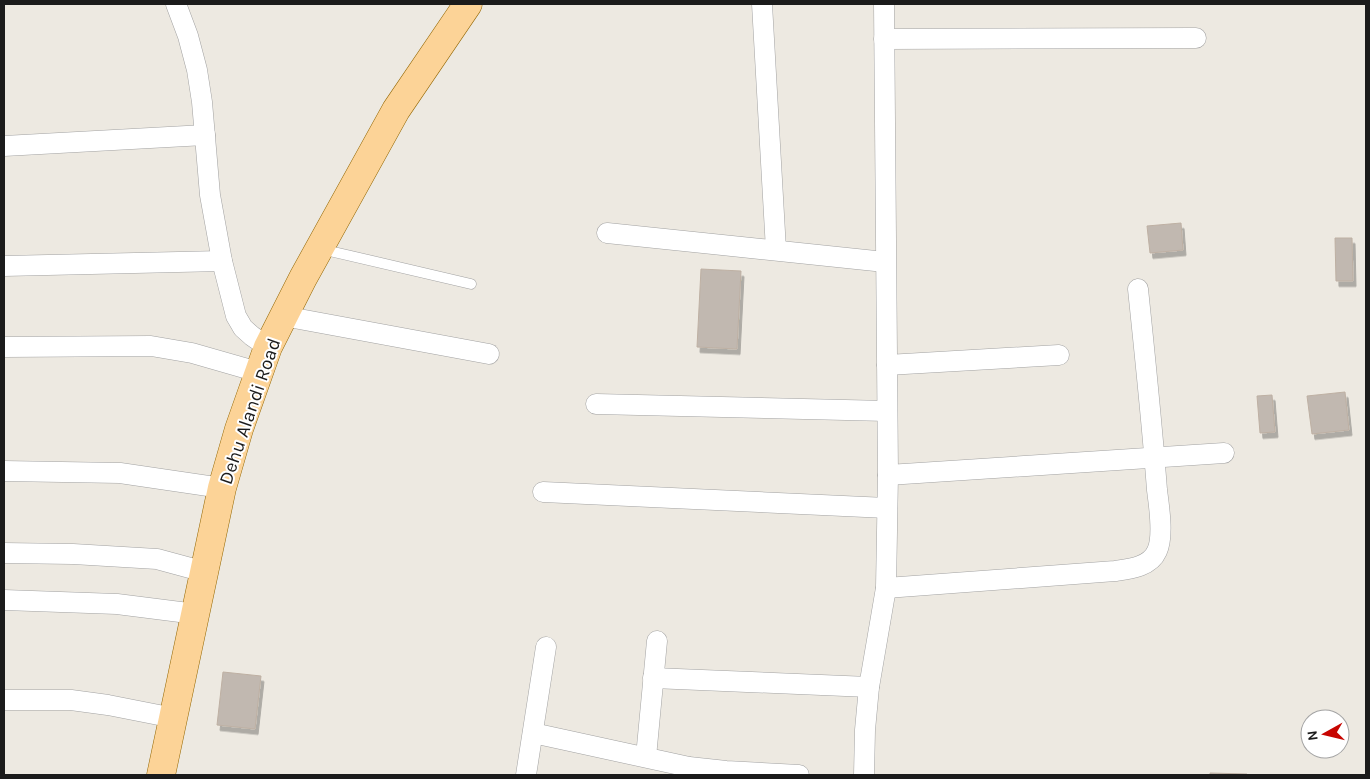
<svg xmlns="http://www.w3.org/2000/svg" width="1370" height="779" viewBox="0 0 1370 779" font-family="Karla,sans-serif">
<defs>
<filter id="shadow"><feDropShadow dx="3" dy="5.5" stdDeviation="0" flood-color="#0004"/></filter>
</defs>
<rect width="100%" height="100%" fill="#ede9e1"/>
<!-- building -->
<g fill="#c1b8b0" stroke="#beb0a3" filter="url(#shadow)">
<path d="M1181 223 1183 250 1150 253 1147 226Z"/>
<path d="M1335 238H1352L1353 281H1336Z"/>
<path d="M701 269 741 271 737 349 697 347Z"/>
<path d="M1345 392 1349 430 1312 434 1307 396Z"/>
<path d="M1272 395 1275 432 1260 433 1257 396Z"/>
<path d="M223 672 261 676 255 729 217 725Z"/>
<path d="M1210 773 1247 774V775H1210Z"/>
</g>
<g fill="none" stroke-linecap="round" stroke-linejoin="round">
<!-- service casing -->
<g stroke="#a2a2a2" stroke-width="11">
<path id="service" d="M321 249 471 284"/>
</g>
<!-- minor casing -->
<g stroke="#a2a2a2" stroke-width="21">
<g id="minor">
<path d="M176 4 188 36 197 70 202 102 210 195 222 261 236 316 243 328 252 336 268 347"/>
<path d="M762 4 776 250"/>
<path d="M884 39 1196 38"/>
<path d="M4 146 205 135"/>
<path d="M607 233 885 262"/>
<path d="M4 266 222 261"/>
<path d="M283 316 489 354"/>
<path d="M4 347 151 346 192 353 258 372"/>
<path d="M887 365 1059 355"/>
<path d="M596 404 887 411"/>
<path d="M4 471 120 473 222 488"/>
<path d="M888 475 1224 453"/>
<path d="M543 492 887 508"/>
<path d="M4 553 73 554 157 559 205 572"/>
<path d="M886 588 1115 571C1130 569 1150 567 1157 551 1164 536 1159 506 1157 490 1152 423 1145 356 1138 289"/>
<path d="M4 600 117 604 196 614"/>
<path d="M653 678 869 687"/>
<path d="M4 700H71L108 705 174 718"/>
<path d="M533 733 689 767 726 771 799 775"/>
<path d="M646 757 657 641"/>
<path d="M526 775 546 647"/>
<path d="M864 775 865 730 869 687 886 588 888 475 884 4"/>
</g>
</g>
<!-- primary casing -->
<g stroke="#936600" stroke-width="29">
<path id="primary" d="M161 775 222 488 239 429 268 347 303 278 396 110 468 4"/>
</g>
<!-- service -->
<use href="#service" stroke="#fff" stroke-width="10"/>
<!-- minor -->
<use href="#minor" stroke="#fff" stroke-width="20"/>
<!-- primary -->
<use href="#primary" stroke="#fcd397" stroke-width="28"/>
</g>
<g text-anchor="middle" stroke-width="4" stroke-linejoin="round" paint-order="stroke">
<!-- street labels -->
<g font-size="19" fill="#1b1b1b" stroke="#fff">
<text transform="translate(249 411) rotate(-71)" y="7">Dehu Alandi Road</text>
</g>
</g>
<!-- border -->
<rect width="1370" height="779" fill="none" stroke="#1b1b1b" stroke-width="10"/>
<!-- north arrow -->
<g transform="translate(1325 734) rotate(262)"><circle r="24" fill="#ffffff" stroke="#a4a4a4"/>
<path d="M0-4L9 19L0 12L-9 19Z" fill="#c70500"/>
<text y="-8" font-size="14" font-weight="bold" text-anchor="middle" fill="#1b1b1b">N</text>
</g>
</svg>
